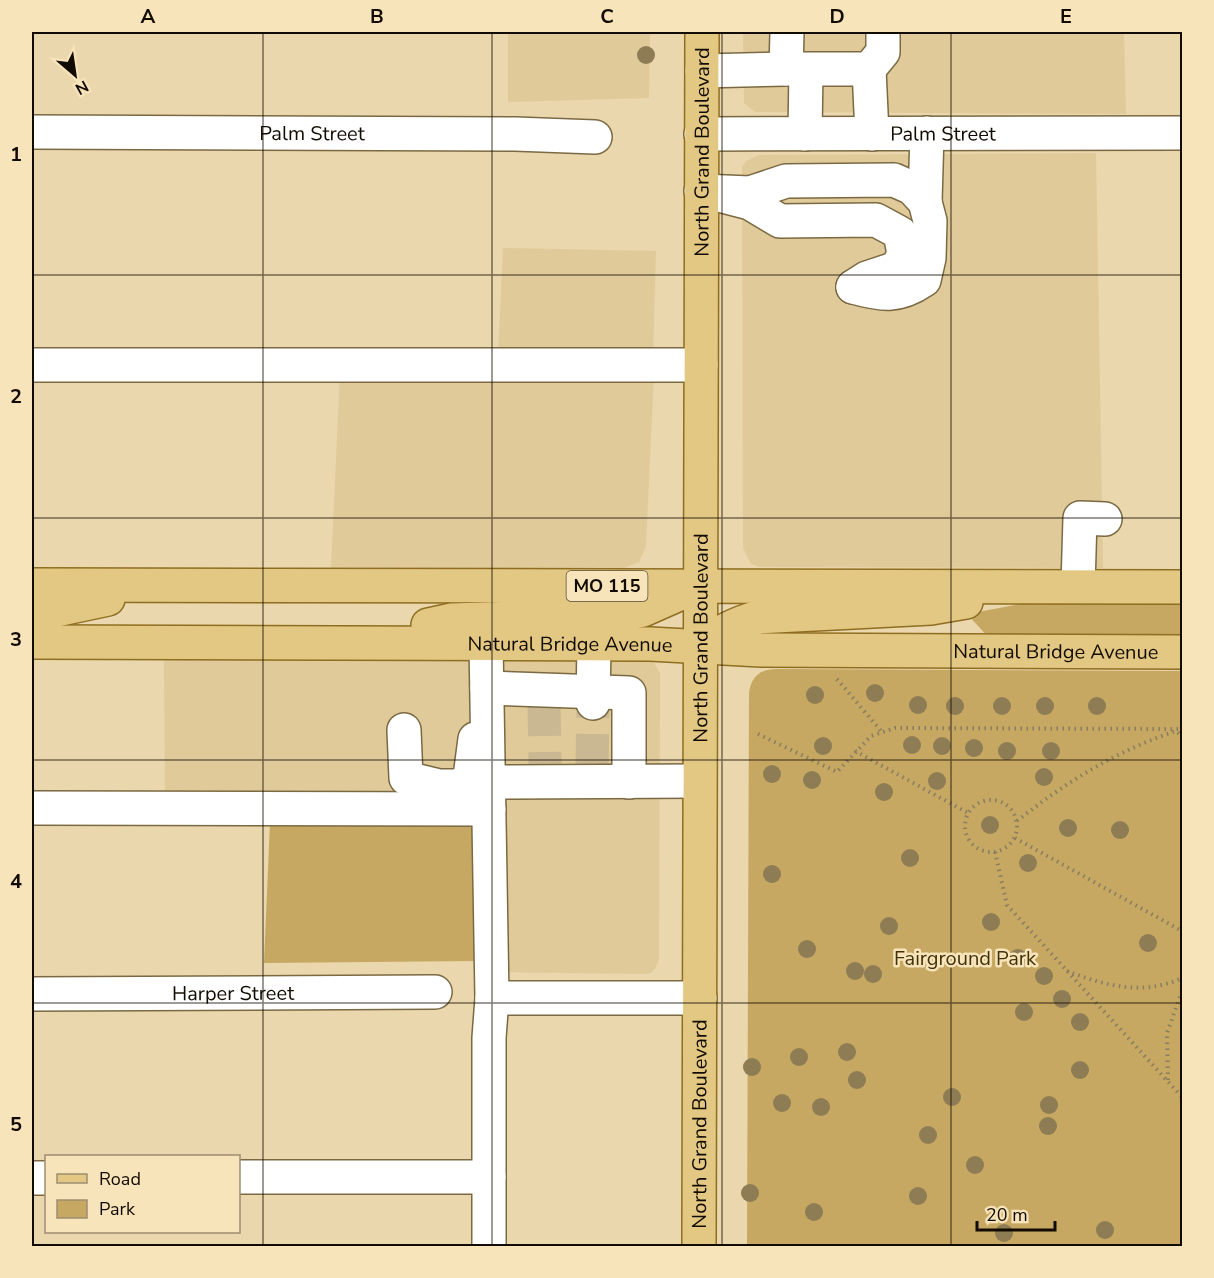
<svg xmlns="http://www.w3.org/2000/svg" width="1214" height="1278" viewBox="0 0 1214 1278" font-family="'Nunito Sans',sans-serif">
<rect width="100%" height="100%" fill="#ead7ad"/>
<!-- built -->
<g fill="#e0ca99">
<path d="M508 32H650L649 98 508 102Z"/>
<path d="M743 32H1124L1126 114 755 112 744 103Z"/>
<path d="M1096 153 1103 568 759 567 751 564 743 548 742 167 746 161 759 155Z"/>
<path d="M503 248 656 251 653 357 498 358Z"/>
<path d="M340 372 654 373 646 546 639 562 622 569H331Z"/>
<path d="M645 658 653 661 660 673 659 959 656 967 651 973 644 974 496 972 491 660Z"/>
<path d="M164 659 479 661 481 802 165 803Z"/>
</g>
<!-- green -->
<g fill="#c6a862">
<path d="M1052 598 1182 599V640H991L967 614Z"/>
<path d="M777 669 1182 671V1246H747L749 692C752 675 761 669 777 669Z"/>
<path d="M477 819V961L264 963 270 822Z"/>
</g>
<g fill="none" stroke-linecap="round" stroke-linejoin="round">
<!-- minor-tunnel -->
<g stroke="#cab893" stroke-width="33" stroke-dasharray="33 16" stroke-linecap="butt">
<path d="M544 703 545 766"/>
<path d="M592 767 593 703"/>
</g>
<!-- minor casing -->
<g stroke="#7a6942" stroke-width="36">
<g id="minor">
<path d="M787 32 786 69H869L872 134"/>
<path d="M869 69 883 52V32"/>
<path d="M702 71 786 69"/>
<path id="s1" d="M32 132 515 134 595 137"/>
<path id="s2" d="M701 134 1182 133"/>
<path d="M805 134 806 70"/>
<path d="M701 191 750 193 786 181 894 180 912 188 925 202 930 221 929 258 924 280C898 298 882 295 853 287"/>
<path d="M723 196 750 203 780 221 876 220 900 233 904 254 897 268 867 278 853 287"/>
<path d="M925 202 927 133"/>
<path d="M32 365H701"/>
<path d="M1078 586 1080 518 1105 519"/>
<path d="M486 643 492 998 489 1038V1246"/>
<path d="M487 688 629 693V782"/>
<path d="M593 703 594 644"/>
<path d="M404 730 406 778 439 786H460L470 777 475 739"/>
<path d="M488 782 699 781"/>
<path d="M32 808 489 809"/>
<path id="s3" d="M32 994 435 992"/>
<path d="M492 998H700"/>
<path d="M238 1177H489"/>
<path d="M32 1178H46"/>
</g>
</g>
<!-- major casing -->
<g stroke="#8e6e20" stroke-width="36">
<g id="major">
<path d="M32 585C415 588 799 584 1182 587"/>
<path d="M32 611 56 610 108 599"/>
<path d="M428 625 451 620 619 615 643 610 686 591"/>
<path id="s4" d="M32 642 650 644 761 650 1182 652"/>
<path d="M700 647C718 632 737 623 759 617L931 608 966 602"/>
<path id="s5" d="M699 1246 702 32"/>
</g>
</g>
<!-- path -->
<g stroke="#897c60" stroke-width="4" stroke-dasharray="1.5 4.5" stroke-linecap="butt">
<path d="M837 679 881 731"/>
<path d="M758 734 837 772 871 736 895 728 1182 729"/>
<path d="M855 751 968 813"/>
<circle cx="991" cy="826" r="26"/>
<path d="M1017 821C1066 782 1116 751 1176 731L1182 736"/>
<path d="M1015 838 1182 931"/>
<path d="M995 852 1007 905 1182 1097"/>
<path d="M1067 971C1106 986 1143 996 1182 978"/>
<path d="M1168 1080 1167 1033 1182 991"/>
</g>
<!-- minor -->
<use href="#minor" stroke="#fff" stroke-width="33"/>
<!-- major -->
<use href="#major" stroke="#e3c883" stroke-width="33"/>
</g>
<!-- trees -->
<g fill="#8d7c54">
<circle cx="646" cy="55" r="9"/>
<circle cx="875" cy="693" r="9"/>
<circle cx="815" cy="695" r="9"/>
<circle cx="918" cy="705" r="9"/>
<circle cx="955" cy="706" r="9"/>
<circle cx="1002" cy="706" r="9"/>
<circle cx="1045" cy="706" r="9"/>
<circle cx="1097" cy="706" r="9"/>
<circle cx="912" cy="745" r="9"/>
<circle cx="823" cy="746" r="9"/>
<circle cx="942" cy="746" r="9"/>
<circle cx="974" cy="748" r="9"/>
<circle cx="1007" cy="751" r="9"/>
<circle cx="1051" cy="751" r="9"/>
<circle cx="772" cy="774" r="9"/>
<circle cx="1044" cy="777" r="9"/>
<circle cx="812" cy="780" r="9"/>
<circle cx="937" cy="781" r="9"/>
<circle cx="884" cy="792" r="9"/>
<circle cx="990" cy="825" r="9"/>
<circle cx="1068" cy="828" r="9"/>
<circle cx="1120" cy="830" r="9"/>
<circle cx="910" cy="858" r="9"/>
<circle cx="1028" cy="863" r="9"/>
<circle cx="772" cy="874" r="9"/>
<circle cx="991" cy="922" r="9"/>
<circle cx="889" cy="926" r="9"/>
<circle cx="1148" cy="943" r="9"/>
<circle cx="807" cy="949" r="9"/>
<circle cx="1018" cy="958" r="9"/>
<circle cx="855" cy="971" r="9"/>
<circle cx="873" cy="974" r="9"/>
<circle cx="1044" cy="976" r="9"/>
<circle cx="1062" cy="999" r="9"/>
<circle cx="1024" cy="1012" r="9"/>
<circle cx="1080" cy="1022" r="9"/>
<circle cx="847" cy="1052" r="9"/>
<circle cx="799" cy="1057" r="9"/>
<circle cx="752" cy="1067" r="9"/>
<circle cx="1080" cy="1070" r="9"/>
<circle cx="857" cy="1080" r="9"/>
<circle cx="952" cy="1097" r="9"/>
<circle cx="782" cy="1103" r="9"/>
<circle cx="1049" cy="1105" r="9"/>
<circle cx="821" cy="1107" r="9"/>
<circle cx="1048" cy="1126" r="9"/>
<circle cx="928" cy="1135" r="9"/>
<circle cx="975" cy="1165" r="9"/>
<circle cx="750" cy="1193" r="9"/>
<circle cx="918" cy="1196" r="9"/>
<circle cx="814" cy="1212" r="9"/>
<circle cx="1105" cy="1230" r="9"/>
<circle cx="1004" cy="1233" r="9"/>
</g>
<!-- grid -->
<path fill="none" stroke="#120b01" stroke-width="1.5" stroke-opacity="0.55" d="M263 32V1246M492 32V1246M722 32V1246M951 32V1246M32 275H1182M32 518H1182M32 760H1182M32 1003H1182"/>
<g text-anchor="middle" stroke-width="5" stroke-linejoin="round" paint-order="stroke">
<!-- shield labels -->
<rect fill="#f8e4ba" stroke="#574c38" stroke-width="1.5" x="566.5" y="571" width="81" height="30" rx="4.5"/>
<g font-size="18" font-weight="bold" fill="#120b01">
<text x="607" y="592">MO 115</text>
</g>
<!-- street labels -->
<g font-size="20" fill="#120b01" stroke="#f8e4ba">
<text dy="7" stroke="none"><textPath href="#s1" startOffset="280">Palm Street</textPath></text>
<text dy="7" stroke="none"><textPath href="#s2" startOffset="242">Palm Street</textPath></text>
<text dy="7" stroke="none"><textPath href="#s5" startOffset="1094">North Grand Boulevard</textPath></text>
<text dy="7" stroke="none"><textPath href="#s5" startOffset="608">North Grand Boulevard</textPath></text>
<text dy="7" stroke="none"><textPath href="#s4" startOffset="538">Natural Bridge Avenue</textPath></text>
<text dy="7" stroke="none"><textPath href="#s4" startOffset="1024">Natural Bridge Avenue</textPath></text>
<text dy="7" stroke="none"><textPath href="#s3" startOffset="201">Harper Street</textPath></text>
<text dy="7" stroke="none"><textPath href="#s5" startOffset="122">North Grand Boulevard</textPath></text>
</g>
<!-- park labels -->
<g font-size="20" fill="#41320b" stroke="#f8e4ba">
<text x="965" y="965">Fairground Park</text>
</g>
</g>
<!-- border -->
<rect width="1214" height="1278" fill="none" stroke="#f8e4ba" stroke-width="66"/>
<!-- legend -->
<rect x="45" y="1155" width="195" height="78" fill="#f8e4ba" stroke="#9c8d70" stroke-width="1.5"/>
<rect x="57" y="1174" width="30" height="9" fill="#e3c883" stroke="#9c8d70" stroke-width="1.5"/>
<text x="99" y="1185" font-size="18" fill="#120b01">Road</text>
<rect x="57" y="1200" width="30" height="18" fill="#c6a862" stroke="#9c8d70" stroke-width="1.5"/>
<text x="99" y="1215" font-size="18" fill="#120b01">Park</text>
<!-- north arrow -->
<g transform="translate(75 75) rotate(151)" stroke="#f8e4ba" stroke-width="4.5" paint-order="stroke">
<path d="M0-4.5L10 22L0 15L-10 22Z" fill="#120b01"/>
<text y="-9" font-size="16" font-weight="bold" text-anchor="middle" fill="#120b01">N</text>
</g>
<!-- scale -->
<path d="M977 1221v9h78v-9" fill="none" stroke="#120b01" stroke-width="3"/>
<text x="986" y="1221" font-size="18" fill="#120b01" stroke="#f8e4ba" stroke-width="4.5" paint-order="stroke">20 m</text>
<rect x="33" y="33" width="1148" height="1212" fill="none" stroke="#120b01" stroke-width="2"/>
<g font-size="20" text-anchor="middle" font-weight="bold" fill="#120b01">
<text x="148" y="23">A</text>
<text x="377" y="23">B</text>
<text x="607" y="23">C</text>
<text x="837" y="23">D</text>
<text x="1066" y="23">E</text>
<text x="16" y="161">1</text>
<text x="16" y="403">2</text>
<text x="16" y="646">3</text>
<text x="16" y="888">4</text>
<text x="16" y="1131">5</text>
</g>
</svg>
